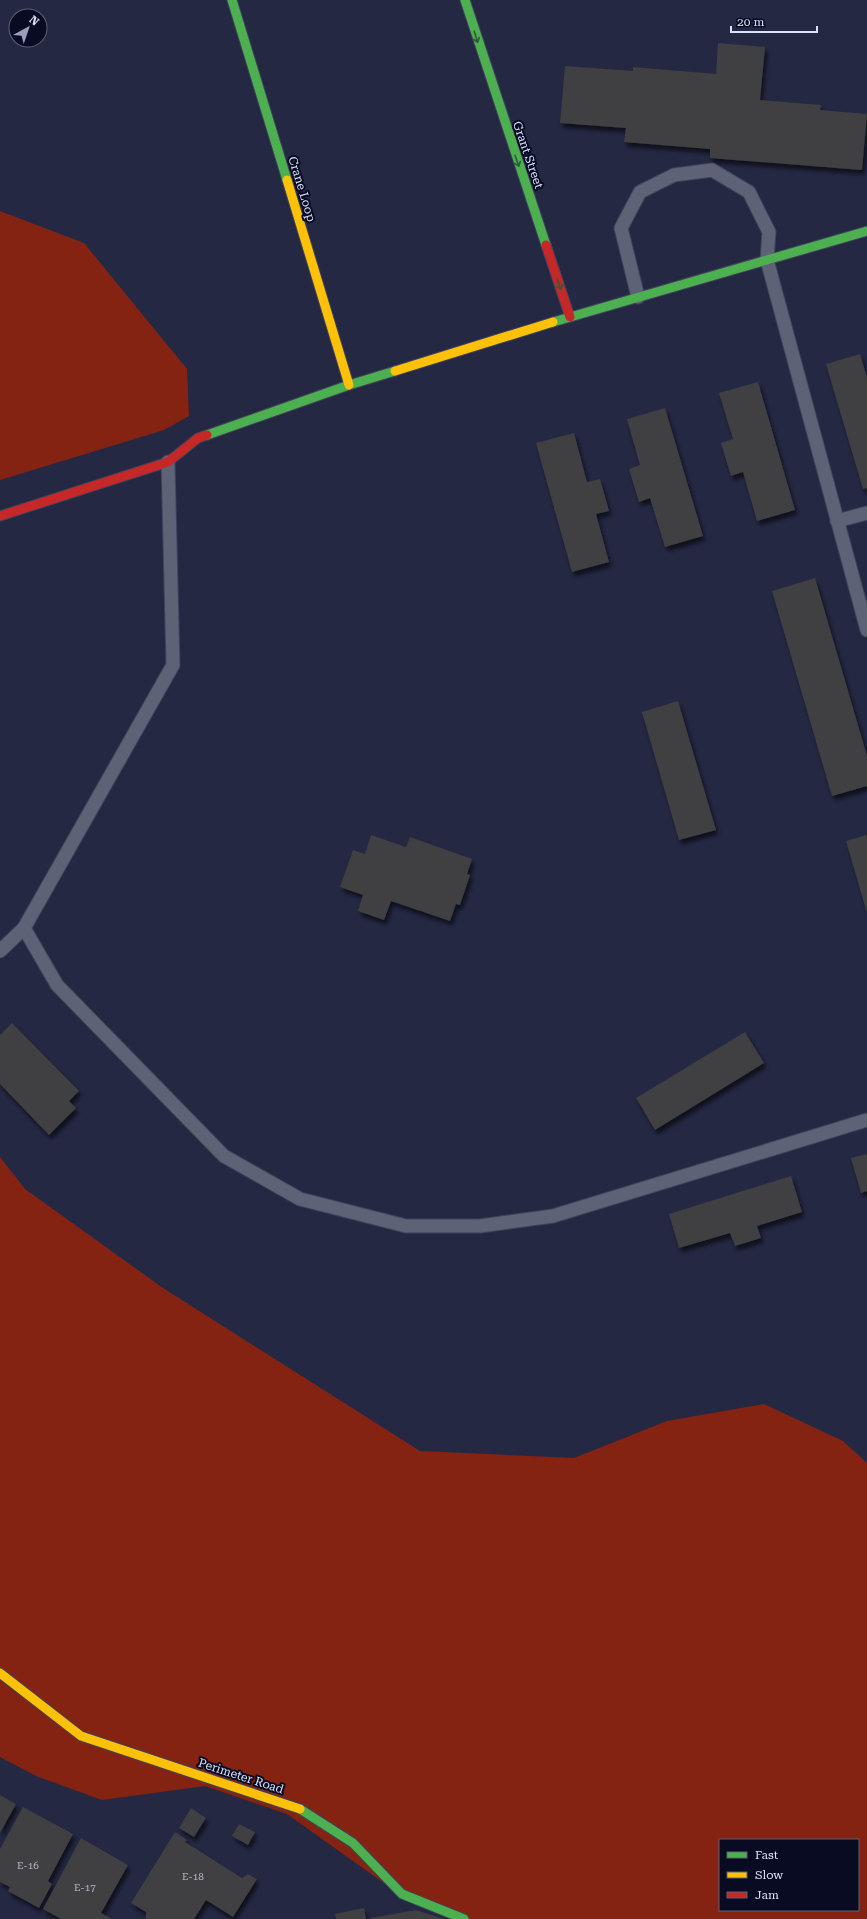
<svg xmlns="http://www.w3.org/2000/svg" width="867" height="1919" viewBox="0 0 867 1919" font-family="'Roboto Serif',serif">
<defs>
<filter id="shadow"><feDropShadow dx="2.5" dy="4.5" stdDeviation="2" flood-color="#0009"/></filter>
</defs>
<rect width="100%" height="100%" fill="#242843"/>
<!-- forest -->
<g fill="#852313" fill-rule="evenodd">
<path d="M0 211 84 243 187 369 189 416 164 430 0 480Z"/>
<path d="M0 1157 25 1189 163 1288 420 1451 574 1458 667 1421 764 1404 843 1441 867 1463V1919H467L395 1891 287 1814 205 1786 102 1800 36 1776 0 1757ZM720 1840H858V1910H720Z"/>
</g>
<!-- building -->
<g fill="#3f3f42" filter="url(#shadow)">
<path d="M718 43 765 47 760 100 821 105 820 110 867 114 862 170 710 158V149L624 142 626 128 560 123 565 66 633 71V67L716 74Z"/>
<path d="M860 354 867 378V488L863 489 826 364Z"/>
<path d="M758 382 795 510 757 521 743 472 731 476 721 443 733 439 719 393Z"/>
<path d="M665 408 703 536 665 547 650 498 639 502 629 469 640 465 627 419Z"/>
<path d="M574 433 587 482 600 479 609 511 596 514 609 562 572 572 536 443Z"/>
<path d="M815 578 867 756V786L832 796 772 591Z"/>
<path d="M678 701 716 830 679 840 642 712Z"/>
<path d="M371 835 406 847 410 837 472 859 467 874 470 875 460 905 456 904 450 921 391 901 384 920 358 911 363 895 340 887 353 850 365 854Z"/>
<path d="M867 835V913L846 841Z"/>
<path d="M12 1023 79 1091 69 1101 76 1108 49 1135 0 1084V1035Z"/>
<path d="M745 1032 764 1063 655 1130 636 1098Z"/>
<path d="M867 1154V1191L861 1193 851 1158Z"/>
<path d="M791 1176 802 1212 757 1226 761 1238 735 1246 730 1233 679 1248 669 1214Z"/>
<path d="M0 1795 16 1804 0 1833Z"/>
<path d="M23 1807 73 1834 48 1881 52 1884 39 1908 8 1891 10 1887 0 1882V1849Z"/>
<path d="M191 1808 206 1818 194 1837 179 1828Z"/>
<path d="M239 1824 255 1832 248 1845 232 1836Z"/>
<path d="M175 1832 187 1840 185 1842 242 1878 248 1874 257 1879 233 1917 206 1900 194 1919H146V1912L131 1903Z"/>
<path d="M81 1838 128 1865 101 1913 112 1919H61L43 1909Z"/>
<path d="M364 1908 366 1919H336L335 1914Z"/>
<path d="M416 1910 444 1919H371V1918Z"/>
</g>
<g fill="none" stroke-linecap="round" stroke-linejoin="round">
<!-- lane casing -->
<g stroke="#41435a" stroke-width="15">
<g id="lane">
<path d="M638 297 621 228 640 192 674 175 712 170 749 192 769 232 767 260 867 630"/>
<path d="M168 462 173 665 24 928 57 985 224 1156 300 1199 406 1226H480L553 1216 867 1120"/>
<path d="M837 521 867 513"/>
<path d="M0 951 24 928"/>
</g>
</g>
<!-- fast casing -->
<g stroke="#41435a" stroke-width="11">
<g id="fast">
<path d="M232 0 287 180"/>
<path d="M465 0 546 245"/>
<path d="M553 322 867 231"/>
<path d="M207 435 349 385 395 371"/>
<path d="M300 1809 353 1843 402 1894 464 1919"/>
</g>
</g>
<!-- slow casing -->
<g stroke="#41435a" stroke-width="11">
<g id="slow">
<path d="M287 180 349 385"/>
<path d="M395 371 553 322"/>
<path d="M0 1673 81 1736 300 1809"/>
</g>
</g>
<!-- jam casing -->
<g stroke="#41435a" stroke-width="11">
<g id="jam">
<path d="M546 245 570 317"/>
<path d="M0 516 168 462 198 438 207 435"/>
</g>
</g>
<!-- lane -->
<use href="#lane" stroke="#5d6276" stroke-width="13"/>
<!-- fast -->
<use href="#fast" stroke="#4caf50" stroke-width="9"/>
<!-- slow -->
<use href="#slow" stroke="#ffc107" stroke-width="9"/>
<!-- jam -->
<use href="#jam" stroke="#c62828" stroke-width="9"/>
</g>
<!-- one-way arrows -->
<defs><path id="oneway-shaft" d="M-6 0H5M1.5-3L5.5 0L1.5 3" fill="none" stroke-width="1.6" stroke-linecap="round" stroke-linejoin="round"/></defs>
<g stroke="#2a5d38">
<use href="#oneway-shaft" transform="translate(476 37) rotate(73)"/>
<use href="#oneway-shaft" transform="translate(517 161) rotate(71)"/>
<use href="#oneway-shaft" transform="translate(559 284) rotate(71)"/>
</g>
<g text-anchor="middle" stroke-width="4" stroke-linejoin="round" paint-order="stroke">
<!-- number labels -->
<g font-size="10" fill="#b2b8cd">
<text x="28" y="1869">E-16</text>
<text x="193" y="1880">E-18</text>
<text x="85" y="1891">E-17</text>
</g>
<!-- street labels -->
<g font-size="12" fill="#d9e1fb" stroke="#080b21">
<text transform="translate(528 155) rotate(71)" y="4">Grant Street</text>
<text transform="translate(302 189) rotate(73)" y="4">Crane Loop</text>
<text transform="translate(241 1776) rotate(18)" y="4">Perimeter Road</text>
</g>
</g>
<!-- legend -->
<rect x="719" y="1839" width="140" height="72" fill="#080b21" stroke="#5c6178"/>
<rect x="727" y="1852" width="20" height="6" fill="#4caf50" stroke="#5c6178"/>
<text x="755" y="1859" font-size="12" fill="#d9e1fb">Fast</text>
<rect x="727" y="1872" width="20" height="6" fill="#ffc107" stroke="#5c6178"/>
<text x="755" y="1879" font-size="12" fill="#d9e1fb">Slow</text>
<rect x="727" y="1892" width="20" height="6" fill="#c62828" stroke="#5c6178"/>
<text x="755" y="1899" font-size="12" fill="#d9e1fb">Jam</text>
<!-- north arrow -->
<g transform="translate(28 28) rotate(40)"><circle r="19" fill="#080b21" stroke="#5c6178"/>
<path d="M0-3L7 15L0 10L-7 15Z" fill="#9aa0bb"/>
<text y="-6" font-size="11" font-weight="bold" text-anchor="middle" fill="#d9e1fb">N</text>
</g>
<!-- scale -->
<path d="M731 26v6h86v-6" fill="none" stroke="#d9e1fb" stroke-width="2"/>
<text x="737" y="26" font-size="12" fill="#d9e1fb" stroke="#080b21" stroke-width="3" paint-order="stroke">20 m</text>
</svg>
